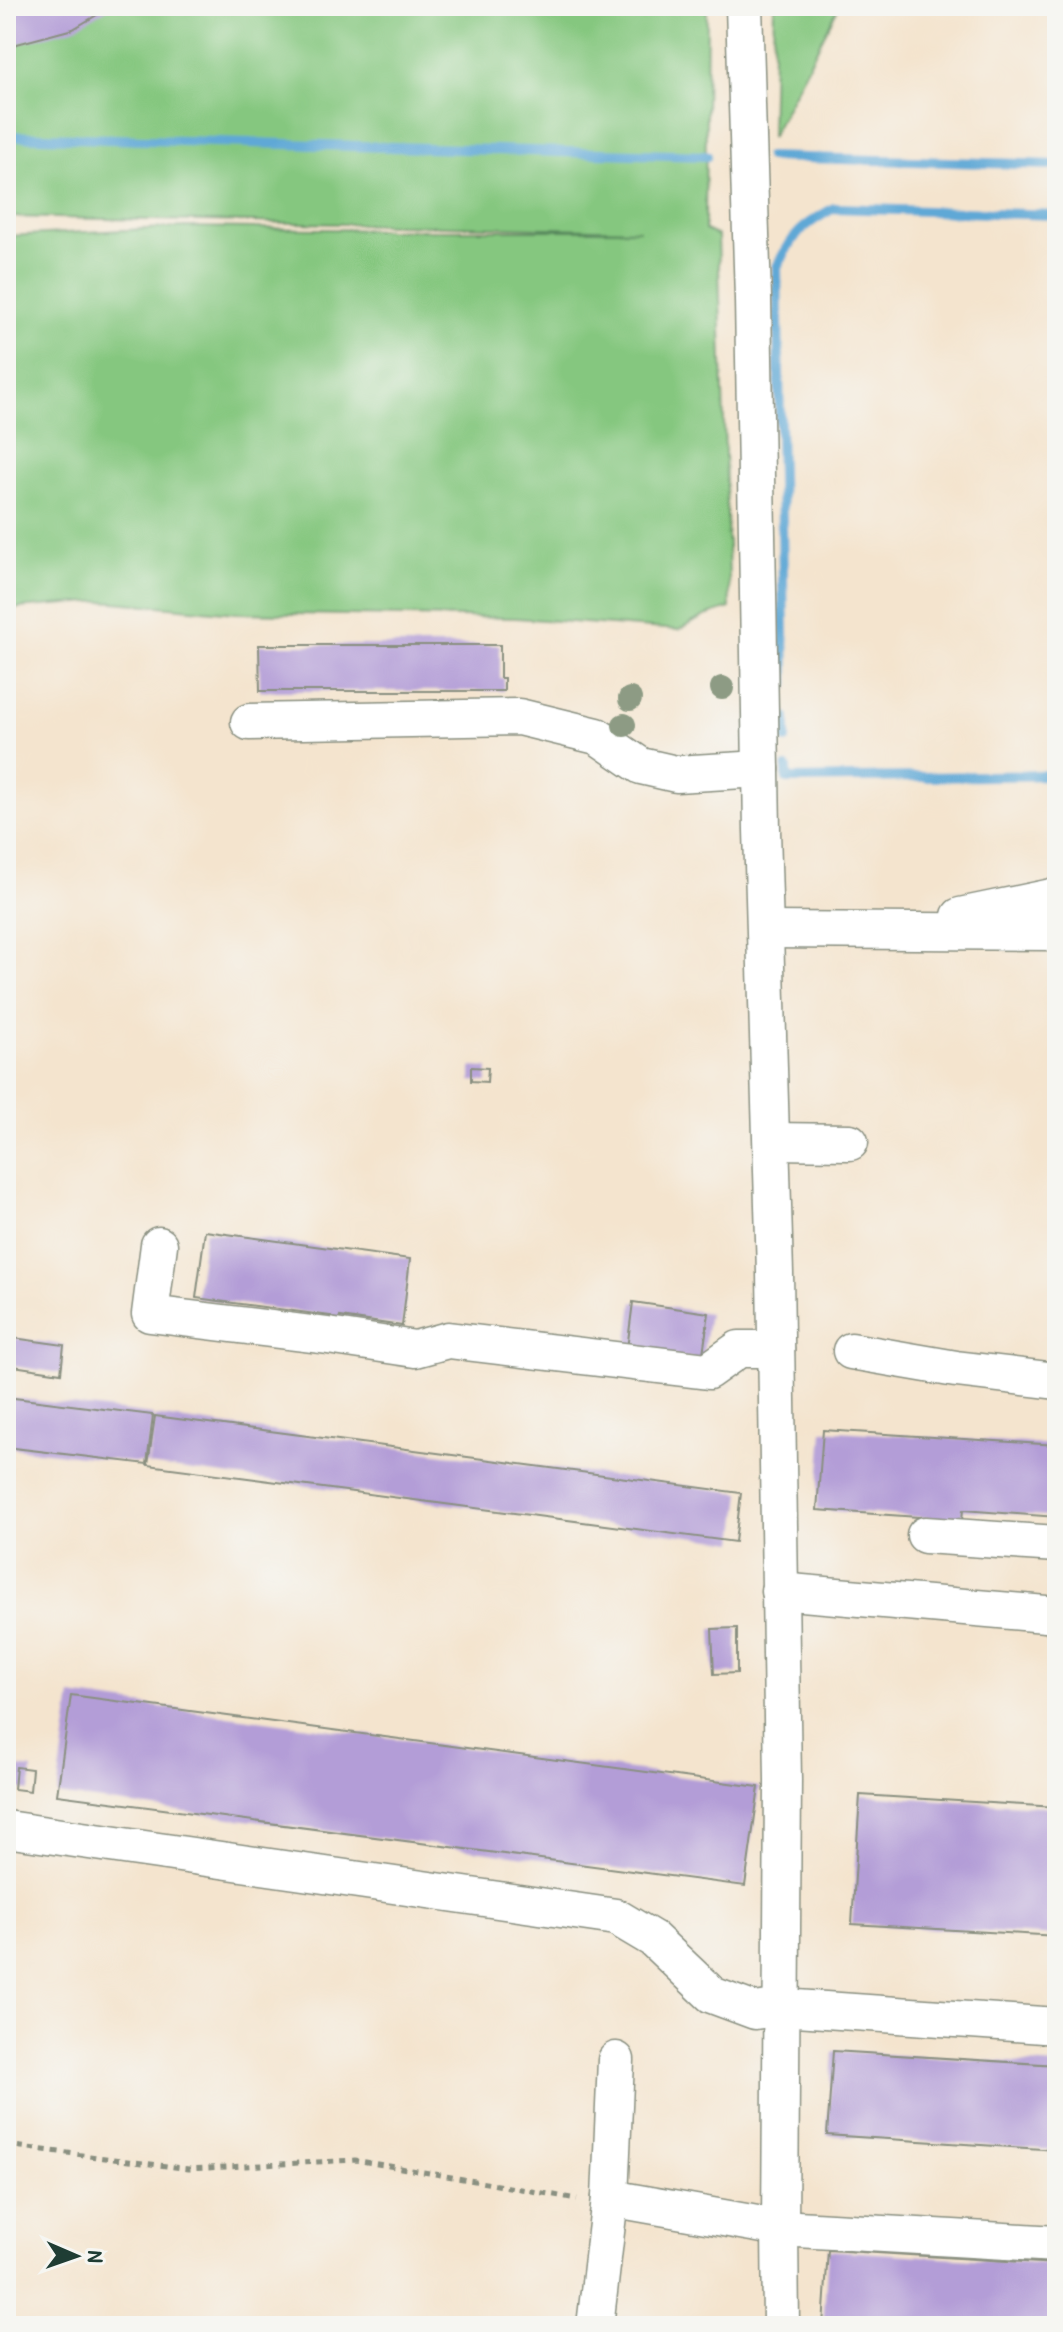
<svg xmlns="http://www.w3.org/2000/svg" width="1063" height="2332" viewBox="0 0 1063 2332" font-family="'Patrick Hand',sans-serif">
<rect width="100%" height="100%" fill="#f6f6f2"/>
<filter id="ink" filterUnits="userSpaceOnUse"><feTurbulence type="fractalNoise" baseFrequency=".0125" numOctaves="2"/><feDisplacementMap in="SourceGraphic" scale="16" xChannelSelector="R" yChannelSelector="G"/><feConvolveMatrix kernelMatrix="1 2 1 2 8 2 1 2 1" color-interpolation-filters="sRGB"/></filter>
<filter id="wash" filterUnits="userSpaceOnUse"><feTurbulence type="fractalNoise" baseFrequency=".006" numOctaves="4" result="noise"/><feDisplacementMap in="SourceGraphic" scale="32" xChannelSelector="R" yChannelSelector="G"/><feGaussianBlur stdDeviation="1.8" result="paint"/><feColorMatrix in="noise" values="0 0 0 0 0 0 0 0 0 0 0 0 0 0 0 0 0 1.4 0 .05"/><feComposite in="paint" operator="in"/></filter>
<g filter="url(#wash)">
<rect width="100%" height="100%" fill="#f4e4ce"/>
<!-- green -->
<g fill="#85c77f" stroke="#52825a" stroke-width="2">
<path d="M6 6H707L705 230 718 236 730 608 705 616 679 630 516 618 236 613 103 601 6 609V236L186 227 389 230H640L6 217Z"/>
<path d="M774 6H839L771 138Z"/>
</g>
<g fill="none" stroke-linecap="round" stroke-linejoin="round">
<!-- stream -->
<g stroke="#5ea8d6" stroke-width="10">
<path d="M6 136 707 156"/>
<path d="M769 157 1057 165"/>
<path d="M785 684 777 267C792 234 804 225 834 208L1057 215"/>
<path d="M786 739V718"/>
<path d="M787 768V779L1057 775"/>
</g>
</g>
<g id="blocks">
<!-- building -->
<g fill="#b39dd7">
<path d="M6 6H112L73 29 6 47Z"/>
<path d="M591 6H620V7L601 12Z"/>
<path d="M259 645H500V678H504V691H260Z"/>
<path d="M471 1067 488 1068 487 1082 471 1081Z"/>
<path d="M205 1231 410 1259 402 1326 340 1317 339 1323 330 1322 331 1316 196 1298Z"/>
<path d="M633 1302 709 1313 702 1360 627 1349Z"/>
<path d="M6 1337 64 1345 61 1373 6 1365Z"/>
<path d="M6 1397 153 1415 147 1464 6 1447Z"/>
<path d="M155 1416 741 1493 735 1542 148 1465Z"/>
<path d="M823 1430 1057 1445V1517L963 1510 962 1520 817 1510Z"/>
<path d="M737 1628V1673L714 1674 712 1629Z"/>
<path d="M71 1695 759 1787 745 1886 57 1795Z"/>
<path d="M16 1767 32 1769 30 1791 14 1789Z"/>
<path d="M860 1795 1057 1807V1936L852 1924Z"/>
<path d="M833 2051 1057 2065V2150L827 2135Z"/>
<path d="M828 2250 1057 2264V2326H823Z"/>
</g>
</g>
</g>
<g filter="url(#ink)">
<use href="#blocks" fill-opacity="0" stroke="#8a9081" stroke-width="2"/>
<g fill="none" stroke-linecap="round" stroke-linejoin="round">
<!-- minor casing -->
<g stroke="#8a9081" stroke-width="39">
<g id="minor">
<path d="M744 6 753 299 762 830 775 1273 783 1780 780 2228 781 2326"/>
<path d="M249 722 519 717 597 736 641 766 676 774 761 769"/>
<path d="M960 916 1057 896"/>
<path d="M766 930 1057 932"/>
<path d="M772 1141 850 1142"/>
<path d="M159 1245 150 1314 328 1336 415 1349 448 1340 708 1371 739 1349H776"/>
<path d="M851 1351 956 1369 1057 1381"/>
<path d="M925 1535 1057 1544"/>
<path d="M779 1591 1057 1615"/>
<path d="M6 1829 616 1917 653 1939 712 1995 755 2011 782 2007 1057 2026"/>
<path d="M610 2198 780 2228 1057 2244"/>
<path d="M595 2326 610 2198 616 2060"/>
</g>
</g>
<!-- path -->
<path stroke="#8a9081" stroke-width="5" stroke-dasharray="6 6" stroke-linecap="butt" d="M6 2145 189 2169 355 2160 577 2199"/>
<!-- minor -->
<use href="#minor" stroke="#fff" stroke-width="36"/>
</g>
<!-- trees -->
<g fill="#8d9b84">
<circle cx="722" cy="688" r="12"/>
<circle cx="630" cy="699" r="12"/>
<circle cx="624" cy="725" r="12"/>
</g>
</g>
<!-- margin -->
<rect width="1063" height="2332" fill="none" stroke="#f6f6f2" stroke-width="32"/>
<!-- north arrow -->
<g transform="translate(76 2256) rotate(92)" stroke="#f6f6f2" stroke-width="6" paint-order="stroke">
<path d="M0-6L14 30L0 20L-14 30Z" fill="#1f3d34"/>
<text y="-12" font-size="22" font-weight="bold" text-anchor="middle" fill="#1f3d34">N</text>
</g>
</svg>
